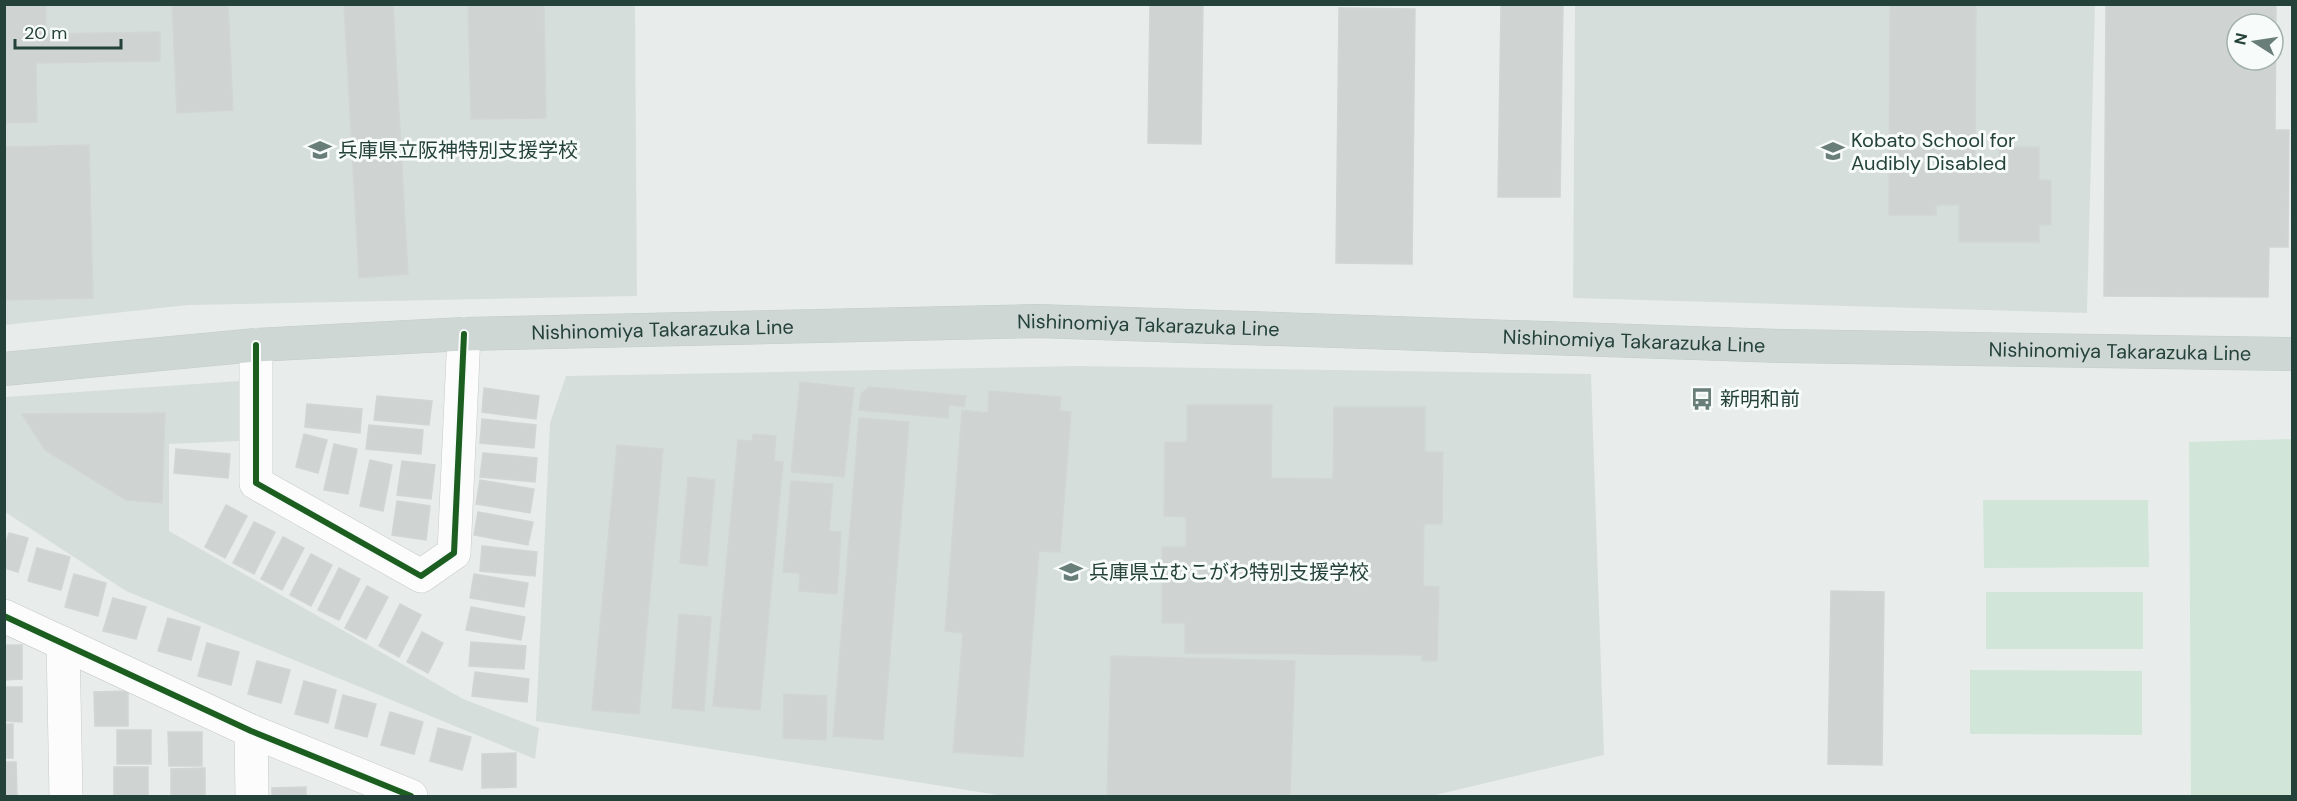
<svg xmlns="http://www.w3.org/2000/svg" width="2297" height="801" viewBox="0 0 2297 801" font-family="'DM Sans','Noto Sans JP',sans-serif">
<rect width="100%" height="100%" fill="#e8edeb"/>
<!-- built -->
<g fill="#d6dedb">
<path d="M4 5H635L637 296 188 305 5 325Z"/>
<path d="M1575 5H2095L2087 313 1573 298Z"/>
<path d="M1077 366 1591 374 1604 755 1431 796H1004L536 721 550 423 566 376Z"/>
<path d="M239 381V441L169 444V531L463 699 539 728 535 759 126 591 5 512V397Z"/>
</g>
<!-- green -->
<g fill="#d1e6d8">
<path d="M2292 439V796H2191L2189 442Z"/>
<path d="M1983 500H2148L2149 567 1984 568Z"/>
<rect x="1986" y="592" width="157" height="57"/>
<path d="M1970 670 2142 671V735L1970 734Z"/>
</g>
<!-- building -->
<g fill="#cfd4d2" stroke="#d1d6d4" stroke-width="1.5" fill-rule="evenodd">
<path d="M4 4H46V34L160 32V61L36 63 37 122 4 123Z"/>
<path d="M172 4H228L233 110 177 113Z"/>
<path d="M344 4H393L408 274 359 278Z"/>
<path d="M468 4H544L546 118 471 119Z"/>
<path d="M1150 4H1203L1201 144 1148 143Z"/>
<path d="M1501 4H1563L1560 197H1498Z"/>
<path d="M1890 4H1976L1975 158H1999V147H2039V180H2051V225H2039V242H1959V205H1936V215H1889Z"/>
<path d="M2106 4H2276L2275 130H2289L2288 247H2269L2268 297 2104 296ZM2237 24H2273V60H2237Z"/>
<path d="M1339 8 1415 9 1412 264 1336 263Z"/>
<path d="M89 145 93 298 4 300V147Z"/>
<path d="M800 382 854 388 844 477 791 472Z"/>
<path d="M869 387 966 396 964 407 949 405 948 418 859 410 861 394Z"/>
<path d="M484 388 539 396 536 419 482 412Z"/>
<path d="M989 391 1061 397 1060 411 1071 412 1060 552 1039 551 1023 757 953 752 963 633 945 631 962 410 988 413Z"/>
<path d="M377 396 432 401 429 425 374 420Z"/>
<path d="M307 404 362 409 360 433 305 427Z"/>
<path d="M1187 405H1272L1271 478 1333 479 1334 407H1425V452H1443L1442 524H1424L1423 586 1439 587 1437 661H1422V655L1185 653V623H1162V547H1186V517L1164 516 1165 442H1187Z"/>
<path d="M165 413 162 503 126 500 45 450 22 414Z"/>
<path d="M859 418 909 422 883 740 833 736Z"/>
<path d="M482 419 536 425 534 448 480 443Z"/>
<path d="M369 425 423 430 421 454 366 449Z"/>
<path d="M304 434 327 440 318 473 296 467Z"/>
<path d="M753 434 776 436 774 461 783 462 760 710 713 706 738 440 752 441Z"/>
<path d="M334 444 357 449 348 494 324 490Z"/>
<path d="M617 445 663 449 639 714 592 710Z"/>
<path d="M176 449 230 454 228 478 174 473Z"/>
<path d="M483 453 537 458 535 482 480 477Z"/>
<path d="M370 460 392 465 383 511 360 506Z"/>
<path d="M402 461 435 465 431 499 397 495Z"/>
<path d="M688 477 715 480 707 566 680 563Z"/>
<path d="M480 480 534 489 530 513 476 504Z"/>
<path d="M791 481 833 484 829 531 841 532 837 594 799 591 800 573 783 572Z"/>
<path d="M397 501 430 506 426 540 392 535Z"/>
<path d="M226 505 247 516 225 558 205 547Z"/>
<path d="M478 512 533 522 528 545 474 535Z"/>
<path d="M254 522 275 532 254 574 233 563Z"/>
<path d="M9 533 28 538 18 572 4 568V548Z"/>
<path d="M283 537 304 548 282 590 261 579Z"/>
<path d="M482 546 537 552 535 576 480 571Z"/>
<path d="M37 548 70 557 61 590 28 581Z"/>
<path d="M311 554 332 565 311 606 290 595Z"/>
<path d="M339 568 360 579 339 620 318 610Z"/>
<path d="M74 574 106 583 98 616 65 607Z"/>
<path d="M474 574 528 583 524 607 470 598Z"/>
<path d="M367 586 388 597 366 639 345 628Z"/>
<path d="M1831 591 1884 592 1882 765 1828 764Z"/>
<path d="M113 598 146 607 136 639 103 631Z"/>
<path d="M400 604 421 615 399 657 379 646Z"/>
<path d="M471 607 525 617 521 640 466 630Z"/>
<path d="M679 614 711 617 704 711 672 708Z"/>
<path d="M168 618 200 627 191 660 158 651Z"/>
<path d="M422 632 443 643 428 673 407 662Z"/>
<path d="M471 642 526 646 524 669 469 666Z"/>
<path d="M207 643 239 652 231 685 198 676Z"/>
<path d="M4 645H22V679L4 680Z"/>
<path d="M1111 656 1295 661 1290 796H1107Z"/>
<path d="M257 661 290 670 281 703 248 694Z"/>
<path d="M475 672 529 679 527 702 472 696Z"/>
<path d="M304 681 336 690 328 723 295 714Z"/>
<path d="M4 687H22V722L4 721Z"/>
<path d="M128 691V726H95L94 692Z"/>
<path d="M784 694 827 696 826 740 783 738Z"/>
<path d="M343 695 376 704 367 737 335 728Z"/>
<path d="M390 712 423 722 414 754 381 745Z"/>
<rect x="4" y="724" width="9" height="34"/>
<path d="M438 728 471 737 462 770 430 761Z"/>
<rect x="117" y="730" width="34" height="34"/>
<path d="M168 732H202V766H169Z"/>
<path d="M516 753V787L482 788V754Z"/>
<path d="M4 762H16L17 796H4Z"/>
<rect x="114" y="767" width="34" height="29"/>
<path d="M205 768V796H171V769Z"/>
<path d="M306 787V796H272V788Z"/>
</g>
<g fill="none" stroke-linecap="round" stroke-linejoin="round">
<!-- minor casing -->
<g stroke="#c5cac8" stroke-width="34">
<g id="minor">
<path d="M256 345V483L421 576 454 553 464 334"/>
<path d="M4 616 251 731 411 796"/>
<path d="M63 643 66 796"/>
<path d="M251 731 252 796"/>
</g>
</g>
<!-- major casing -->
<g stroke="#c3ccc9" stroke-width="34">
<g id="major">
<path id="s1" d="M4 369 256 345 464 334 1037 321 1783 346 2292 354"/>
</g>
</g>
<!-- minor -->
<use href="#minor" stroke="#fcfcfc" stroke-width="33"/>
<!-- major -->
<use href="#major" stroke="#cfd7d5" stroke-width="33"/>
<!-- cycleway casing -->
<g stroke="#f7fbf9" stroke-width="10">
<g id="cycleway">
<path d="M256 345V483L421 576 454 553 464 334"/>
<path d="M4 616 251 731 411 796"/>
</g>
</g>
<!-- cycleway -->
<use href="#cycleway" stroke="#1b5e20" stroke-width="6"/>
</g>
<!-- icons -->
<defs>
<g id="school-bare" transform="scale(1.8)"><path d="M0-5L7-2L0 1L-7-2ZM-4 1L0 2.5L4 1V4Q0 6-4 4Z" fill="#697e78" stroke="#f7fbf9" stroke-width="2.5" paint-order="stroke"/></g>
<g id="bus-bare" transform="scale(1.8)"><path d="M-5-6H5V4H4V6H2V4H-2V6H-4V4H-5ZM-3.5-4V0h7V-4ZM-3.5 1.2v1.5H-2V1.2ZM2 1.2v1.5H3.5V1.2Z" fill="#697e78" stroke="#f7fbf9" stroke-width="2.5" paint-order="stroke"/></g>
</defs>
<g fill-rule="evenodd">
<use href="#school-bare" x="320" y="150"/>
<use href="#school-bare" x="1833" y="151"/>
<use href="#bus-bare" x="1702" y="399"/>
<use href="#school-bare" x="1071" y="572"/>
</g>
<g text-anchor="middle" stroke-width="6" stroke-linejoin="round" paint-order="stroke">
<!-- poi labels -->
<g font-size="20" fill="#24423a" stroke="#f7fbf9" text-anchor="start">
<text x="1851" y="147">Kobato School for<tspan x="1851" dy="23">Audibly Disabled</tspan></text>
<text x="338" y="157">兵庫県立阪神特別支援学校</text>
<text x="1720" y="406">新明和前</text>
<text x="1089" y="579">兵庫県立むこがわ特別支援学校</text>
</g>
<!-- street labels -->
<g font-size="20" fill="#24423a" stroke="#f7fbf9">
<text dy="7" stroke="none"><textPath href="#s1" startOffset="1146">Nishinomiya Takarazuka Line</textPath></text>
<text dy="7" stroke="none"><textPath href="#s1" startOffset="660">Nishinomiya Takarazuka Line</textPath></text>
<text dy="7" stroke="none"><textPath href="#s1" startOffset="1632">Nishinomiya Takarazuka Line</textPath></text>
<text dy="7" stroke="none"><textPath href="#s1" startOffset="2118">Nishinomiya Takarazuka Line</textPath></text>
</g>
</g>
<!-- border -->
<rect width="2297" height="801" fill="none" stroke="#24423a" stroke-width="12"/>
<!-- north arrow -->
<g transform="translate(2255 42) rotate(282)"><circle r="28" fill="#f7fbf9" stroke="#a3b1ad" stroke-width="1.5"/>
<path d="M0-4.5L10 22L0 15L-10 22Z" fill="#697e78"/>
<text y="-9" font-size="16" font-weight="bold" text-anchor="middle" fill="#24423a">N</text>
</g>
<!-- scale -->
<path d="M15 39v9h106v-9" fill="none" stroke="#24423a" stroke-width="3"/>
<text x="24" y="39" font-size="18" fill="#24423a" stroke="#f7fbf9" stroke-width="4.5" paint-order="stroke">20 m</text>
</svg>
